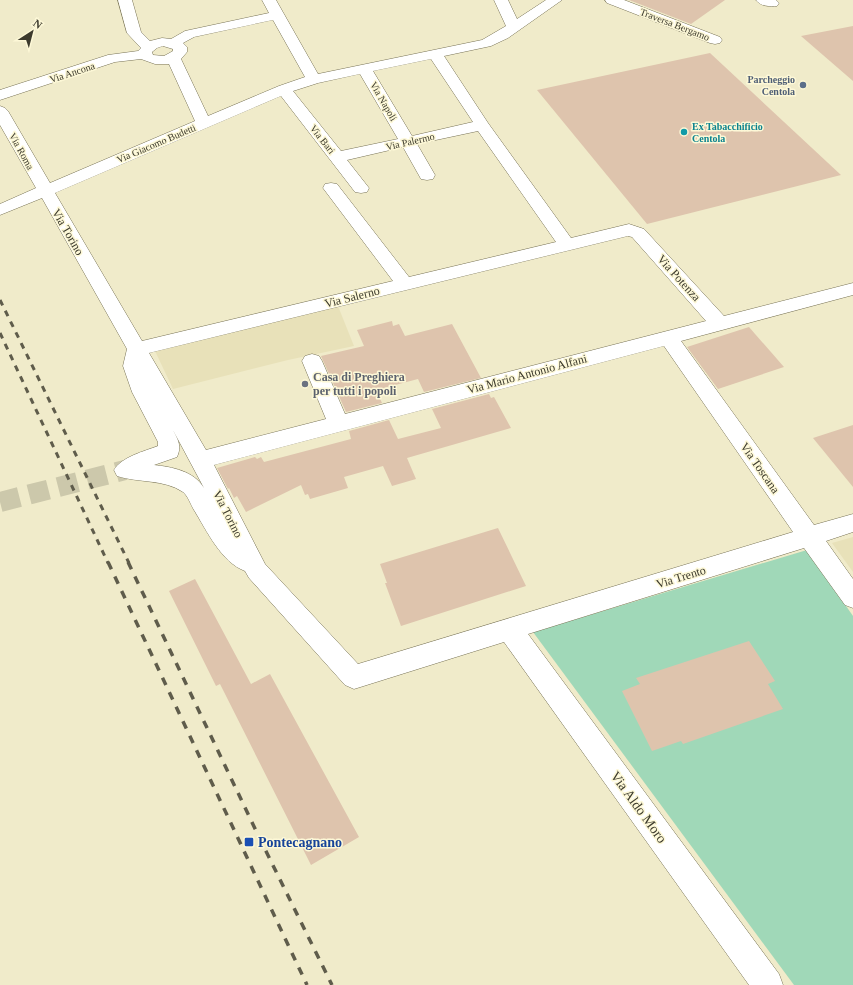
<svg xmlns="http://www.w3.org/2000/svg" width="853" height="985" viewBox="0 0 853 985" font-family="Georgia,serif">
<rect width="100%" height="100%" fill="#f0ebca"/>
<!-- built -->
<g fill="#e8e1b9">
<path d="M338 306 354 346 288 360 173 389 155 351Z"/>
<path d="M853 537V572L832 543Z"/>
</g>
<!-- green -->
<path fill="#a0d8b8" d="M807 550 853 616V985H794L533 632Z"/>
<!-- building -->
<g fill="#dec4ad">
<path d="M629 0H725L691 24Z"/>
<path d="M853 26V81L801 36Z"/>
<path d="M710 53 841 175 647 224 537 90Z"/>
<path d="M392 321 393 326 399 324 405 336 452 324 481 378 424 392 418 379 376 390 382 403 346 412 321 356 364 346 357 330Z"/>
<path d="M749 327 784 367 718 389 687 347Z"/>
<path d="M489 394 491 398 494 397 511 428 407 458 416 479 392 486 383 466 344 477 348 488 310 499 308 494 305 495 301 485 246 512 237 496 234 498 229 488 228 489 217 468 255 457 257 459 261 457 264 462 351 439 349 431 389 420 398 439 441 428 432 409Z"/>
<path d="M853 425V487L813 438Z"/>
<path d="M498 528 526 586 401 626 385 583H387L380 564Z"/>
<path d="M195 579 251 684 270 674 359 837 311 865 220 684 216 686 169 591Z"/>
<path d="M749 641 775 681 768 684 783 709 683 744 681 741 652 751 622 691 640 684 636 678Z"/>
</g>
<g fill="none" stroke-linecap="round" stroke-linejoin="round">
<!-- street-tunnel -->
<path stroke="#ccc8ab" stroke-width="20" stroke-dasharray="20 10" stroke-linecap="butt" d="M0 502 125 470"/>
<!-- street casing -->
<g stroke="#787356" stroke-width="1">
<g id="street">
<path d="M118 0H132L141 32 150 41 162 38 171 39 185 31 269 13 262 0H276L318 74 482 40 506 26 494 0H508L517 19 546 0H562L508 38 491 46 444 56 488 123 571 238 629 224 644 229 724 316 853 283V295L681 341 814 525 853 514V532L826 541 853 579V608L845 605 804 548 528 634 779 974 783 985H749L504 642 354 689 345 685 249 578 245 571C221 562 207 531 194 510 191 505 188 496 183 492 164 479 139 483 117 476L114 470C121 457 145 451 158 446V442L132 392 123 366 127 349 42 198 0 215V204L36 188 0 125V106L5 108 8 111 50 183 195 121 169 64H155L141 59 115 62 0 100V90L108 55 138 51 141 48 127 33ZM273 20 305 77 279 86 208 116 181 59 187 52V47L183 43 194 37ZM163 46 173 49V51L164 56 153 55 152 52 157 48ZM431 59 473 122 412 136 373 71ZM360 74 398 139 341 151 293 91 318 83ZM281 96 355 192 361 193 367 192 369 188 347 160 403 147 421 179 427 180 433 179 435 175 417 144 478 131 556 242 409 277 337 184 331 183 325 184 323 188 393 281 142 341 55 193ZM628 236 632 237 706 321 345 414 322 361 319 356 312 354 305 356 302 361 326 419 206 450 149 353ZM664 346 793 532 358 664 265 564 214 465ZM173 430 204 488C194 471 172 467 154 465L177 457C182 446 178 440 173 430Z"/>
<path d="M605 0H624L720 37 722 40 720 43 715 44 710 43 607 3Z"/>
<path d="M756 0H776L779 3 777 6C770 7 760 6 756 0Z"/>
</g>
</g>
<!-- street -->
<use href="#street" fill="#fff" fill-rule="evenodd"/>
<!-- rail-far1 -->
<g stroke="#5f5c4b" stroke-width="3" stroke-dasharray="6 6" stroke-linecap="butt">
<path d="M0 300 129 563"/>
<path d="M0 333 108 563"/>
</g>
<!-- rail -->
<g stroke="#5f5c4b" stroke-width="3.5" stroke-dasharray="8 8" stroke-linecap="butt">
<path d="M108 562 307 985"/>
<path d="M128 562 259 837 332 985"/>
</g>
</g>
<!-- markers -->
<circle fill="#5c6f8a" stroke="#fdf8d7" stroke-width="1.5" cx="803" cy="85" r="4"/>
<circle fill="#0f9aa8" stroke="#fdf8d7" stroke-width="1.5" cx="684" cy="132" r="4"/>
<circle fill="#6b7280" stroke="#fdf8d7" stroke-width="1.5" cx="305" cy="384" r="4"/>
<rect fill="#1a4fb4" stroke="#fdf8d7" stroke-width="1.5" x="244" y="837" width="10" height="10" rx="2"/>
<g text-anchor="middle" stroke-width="3" stroke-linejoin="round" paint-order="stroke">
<!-- far-street labels -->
<g font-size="10" fill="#3c3a2d" stroke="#fdf8d7">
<text transform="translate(675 24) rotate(21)" y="4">Traversa Bergamo</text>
<text transform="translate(72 72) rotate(-18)" y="4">Via Ancona</text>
<text transform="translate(384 101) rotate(60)" y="4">Via Napoli</text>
<text transform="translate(323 139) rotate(52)" y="4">Via Bari</text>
<text transform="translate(410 141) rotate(-13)" y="4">Via Palermo</text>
<text transform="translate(156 143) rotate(-23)" y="4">Via Giacomo Budetti</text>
<text transform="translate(22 151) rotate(61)" y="4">Via Roma</text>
</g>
<!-- far-service labels -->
<g font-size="10" font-weight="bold" fill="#4e5e75" stroke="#fdf8d7" text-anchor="end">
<text x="795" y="83">Parcheggio<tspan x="795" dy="12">Centola</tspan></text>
</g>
<!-- far-culture labels -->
<g font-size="10" font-weight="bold" fill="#0d838f" stroke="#fdf8d7" text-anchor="start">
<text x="692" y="130">Ex Tabacchificio<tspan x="692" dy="12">Centola</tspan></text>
</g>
<!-- street labels -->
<g font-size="12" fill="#3c3a2d" stroke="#fdf8d7">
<text transform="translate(68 232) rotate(60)" y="4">Via Torino</text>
<text transform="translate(679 278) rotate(48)" y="4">Via Potenza</text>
<text transform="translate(352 297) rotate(-14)" y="4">Via Salerno</text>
<text transform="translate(527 374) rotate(-15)" y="4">Via Mario Antonio Alfani</text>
<text transform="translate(760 468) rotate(55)" y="4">Via Toscana</text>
<text transform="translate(228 514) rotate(63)" y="4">Via Torino</text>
<text transform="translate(681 577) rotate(-17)" y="4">Via Trento</text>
</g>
<!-- worship labels -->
<g font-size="12" font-weight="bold" fill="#5b616d" stroke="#fdf8d7" text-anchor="start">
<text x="313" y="381">Casa di Preghiera<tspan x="313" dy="14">per tutti i popoli</tspan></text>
</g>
<!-- near-street labels -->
<g font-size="14" fill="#3c3a2d" stroke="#fdf8d7">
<text transform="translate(639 807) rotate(54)" y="5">Via Aldo Moro</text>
</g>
<!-- near-transit labels -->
<g font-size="14" font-weight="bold" fill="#164399" stroke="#fdf8d7" text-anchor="start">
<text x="258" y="847">Pontecagnano</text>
</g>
</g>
<!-- north arrow -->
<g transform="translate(32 32) rotate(36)" stroke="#fdf8d7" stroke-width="3" paint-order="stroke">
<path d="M0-3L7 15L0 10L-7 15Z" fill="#3c3a2d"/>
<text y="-6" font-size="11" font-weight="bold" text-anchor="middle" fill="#3c3a2d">N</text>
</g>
</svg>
